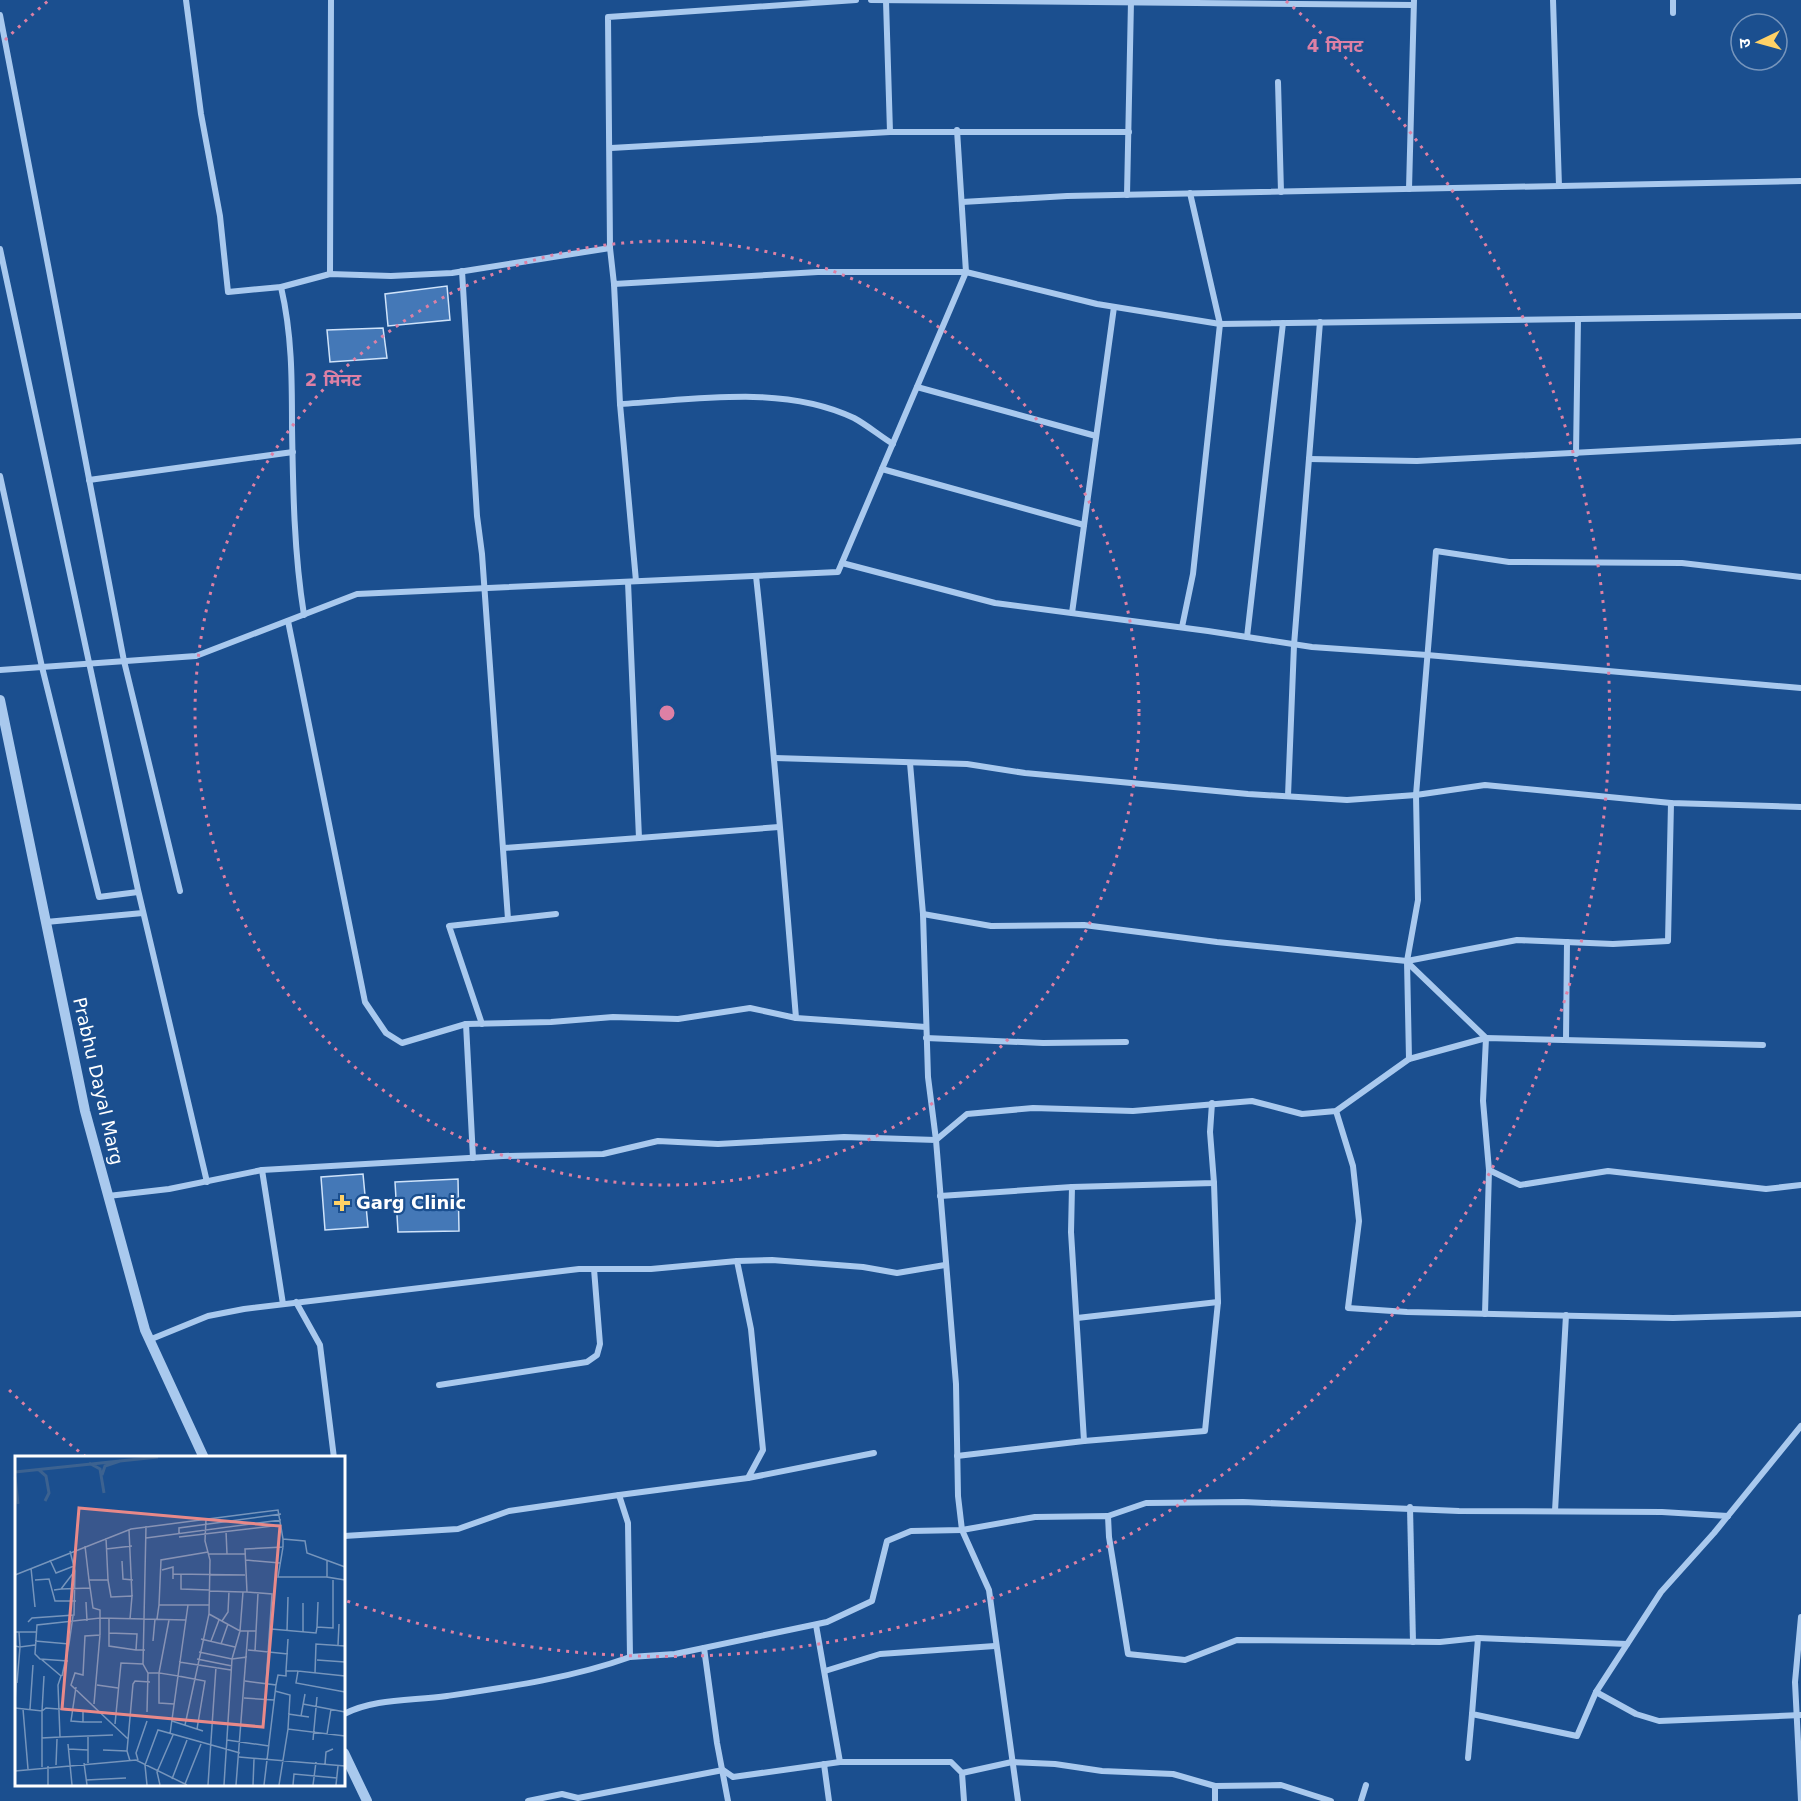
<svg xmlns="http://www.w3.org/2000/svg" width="1801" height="1801" viewBox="0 0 1801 1801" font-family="'DejaVu Sans','Noto Sans Devanagari',sans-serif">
<rect width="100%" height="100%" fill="#1b4f8f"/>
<!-- building -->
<g fill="#4478b7" stroke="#cfe3fa" stroke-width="1.5">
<path d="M447 286 450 320 388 326 385 294Z"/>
<path d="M383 328 387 358 330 362 327 330Z"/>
<path d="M363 1174 368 1227 325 1230 321 1177Z"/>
<path d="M458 1179 459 1231 398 1232 395 1182Z"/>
</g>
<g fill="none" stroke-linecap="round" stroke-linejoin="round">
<!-- minor -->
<g stroke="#a9c9ee" stroke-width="6">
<path d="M186 0 201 114 220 216 228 292 281 287 330 274 391 276 452 273 610 248"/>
<path d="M856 0 608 17 610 248 614 284 818 272H966L1097 304 1220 324 1801 316"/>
<path d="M871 0 1413 5"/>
<path d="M1553 0 1559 186"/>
<path d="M1673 0V13"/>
<path d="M886 1 890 132"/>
<path d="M0 15 124 661 180 891"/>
<path d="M1278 82 1281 192"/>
<path d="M611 148 890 132H1129"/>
<path d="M1409 189 1414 0"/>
<path d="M1127 195 1131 1"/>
<path d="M962 202 1067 196 1801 181"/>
<path d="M0 249 138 890 207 1182"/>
<path d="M462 271 477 516 482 554 508 919"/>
<path d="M330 274 331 0"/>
<path d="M614 284 620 404 636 581"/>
<path d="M281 287C292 334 292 379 292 427 293 490 294 553 304 615"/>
<path d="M917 387 1096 436"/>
<path d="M620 404C697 400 782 384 854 418 867 425 880 436 893 444"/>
<path d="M1576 454 1578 319"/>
<path d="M1309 459 1417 461 1801 441"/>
<path d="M882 469 1084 525"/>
<path d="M0 476 42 667 99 897 138 892"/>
<path d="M89 480 293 452"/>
<path d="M842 563 995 603 1208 631 1312 647 1427 655 1801 688"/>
<path d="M756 576C772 723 784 870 796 1018L926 1027"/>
<path d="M1801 577 1682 563 1509 562 1436 551 1416 795 1485 785 1671 803 1801 807"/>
<path d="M1072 613 1114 307"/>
<path d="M288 621 365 1002 386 1033 402 1043 466 1024 551 1022 613 1017 678 1019 750 1008 796 1018"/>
<path d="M1182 627 1193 574 1220 324 1190 193"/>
<path d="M1247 637 1283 323"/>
<path d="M0 670 196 656 357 594 838 572 966 272 957 130"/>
<path d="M775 758 967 764 1025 773 1248 794 1347 800 1416 795 1418 900 1407 961 1217 942 1084 925 991 926 923 914"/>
<path d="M910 763 923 914 928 1077 936 1140"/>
<path d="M1288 796 1294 645 1320 322"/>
<path d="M639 838 779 827"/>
<path d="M504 848 639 838 628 582"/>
<path d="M46 922 143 913"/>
<path d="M1407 961 1517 940 1613 944 1668 941 1671 803"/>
<path d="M1407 962 1486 1038"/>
<path d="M466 1024 473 1158"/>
<path d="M482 1024 449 926 556 914"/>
<path d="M926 1038 1043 1043 1126 1042"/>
<path d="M1486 1038 1483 1101 1489 1170 1520 1185 1608 1171 1766 1189 1801 1185"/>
<path d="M1566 1040 1567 942"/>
<path d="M1409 1059 1486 1038 1763 1045"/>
<path d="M1336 1111 1353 1166 1359 1221 1348 1308 1407 1312 1673 1318 1801 1314"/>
<path d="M936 1140 967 1114 1033 1108 1133 1111 1252 1101 1302 1114 1336 1111 1409 1059 1407 961"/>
<path d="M262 1170 283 1304"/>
<path d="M108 1196 169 1189 262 1170 503 1156 603 1154 658 1141 718 1144 844 1137 936 1140 956 1384 958 1496 962 1530 911 1531 887 1541 872 1601 827 1622 675 1654 630 1657 628 1523 619 1495 509 1511 458 1529 344 1536"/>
<path d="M940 1196 1072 1187"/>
<path d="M296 1302 320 1345 334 1458"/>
<path d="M1485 1314 1489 1170"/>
<path d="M1077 1318 1218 1302"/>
<path d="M149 1340 208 1316 244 1309 579 1269H651L737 1261"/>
<path d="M439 1385 587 1362 597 1355 600 1344 594 1269"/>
<path d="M1084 1441 1205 1431 1218 1302 1214 1183"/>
<path d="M957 1456 1084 1441 1071 1232 1072 1187 1214 1183 1210 1132 1212 1103"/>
<path d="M748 1478 874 1453"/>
<path d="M619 1495 748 1478 763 1450 751 1329 737 1261 772 1260 863 1267 897 1273 945 1265"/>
<path d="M1410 1507 1413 1642"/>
<path d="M1555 1511 1566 1315"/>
<path d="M1108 1516 1146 1503 1243 1502 1459 1511 1662 1512 1728 1516"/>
<path d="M816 1625 840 1762"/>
<path d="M1478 1638 1627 1644"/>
<path d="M704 1648 717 1743 728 1801"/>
<path d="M825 1671 880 1654 995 1646"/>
<path d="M1596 1692 1636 1714 1659 1721 1801 1715"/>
<path d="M344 1714C375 1698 412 1701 447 1696 508 1687 572 1678 630 1657"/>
<path d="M1468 1758 1472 1714"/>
<path d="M824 1764 829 1801"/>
<path d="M962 1773 1012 1762 1055 1764 1102 1771 1173 1774 1215 1786V1801"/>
<path d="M1215 1786 1281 1785 1331 1801"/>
<path d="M528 1801 562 1794 578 1798 723 1770 733 1777 840 1762H951L962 1773 964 1801"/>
<path d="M1018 1801 989 1590 962 1530 1035 1517 1108 1516 1109 1537 1128 1654 1185 1660 1237 1640 1440 1642 1478 1638 1472 1714 1577 1736 1596 1692 1661 1592 1714 1533 1801 1426"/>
<path d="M1361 1801 1366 1785"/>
<path d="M1801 1801 1795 1682 1801 1617"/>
</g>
<!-- tertiary -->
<g stroke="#a9c9ee" stroke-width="10">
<path d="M0 700 85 1111 145 1330 204 1458"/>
<path d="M344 1753 367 1801"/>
</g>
</g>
<!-- distance rings -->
<g fill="none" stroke="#dd80a5" stroke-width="3" stroke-dasharray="3 6">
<circle cx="667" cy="713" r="472"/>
<path d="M86 1457A944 944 0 0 1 5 1386M5 40A944 944 0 0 1 48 1M1286 1A944 944 0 0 1 344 1600"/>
</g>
<!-- markers -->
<path fill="#ffd166" stroke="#1b4f8f" stroke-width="2" d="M339 1194h6v6h6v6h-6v6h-6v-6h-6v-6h6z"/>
<g text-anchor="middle" stroke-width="4.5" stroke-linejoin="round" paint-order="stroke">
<!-- street labels -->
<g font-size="18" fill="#fff" stroke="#1b4f8f">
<text transform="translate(98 1081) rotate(77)" y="6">Prabhu Dayal Marg</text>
</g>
<!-- poi labels -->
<g font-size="18" font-weight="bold" fill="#fff" stroke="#1b4f8f" text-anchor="start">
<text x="356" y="1209">Garg Clinic</text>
</g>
</g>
<!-- overview -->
<g transform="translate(15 1456)">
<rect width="330" height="330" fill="#1b4f8f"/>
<path fill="none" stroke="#3c6290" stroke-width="3" d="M74 7 85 13 89 37M23 13 31 20 34 37 30 45M0 16 143 1M87 19 90 10 105 5M0 21 3 48"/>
<path fill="none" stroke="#7695bc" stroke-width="1.5" d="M114 74 117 140M211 75 212 98M164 77V72L266 58M164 81 266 69M91 82 93 124H74L78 152 85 154V162L129 163 131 70M131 82 266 64M70 90 74 124M268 91 263 121H312M91 93 117 90M194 98H231M35 104 41 117 59 110M231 104 265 107M312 104V121L330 124M107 105 108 123 118 124M16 112 20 151M147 114 158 111V123M158 118 230 119M166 118V133L194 134M0 119 116 73 263 54 268 83 290 85 292 97 330 111M20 124 34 123 40 145H61M93 124 96 141 117 140 115 163M46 133 75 132M39 134 46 133 59 116M194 135 228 136M232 136 257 138 251 227M71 146 72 165M288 147V176M144 149 146 104 193 96M194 158 225 175H241M94 162V177L122 178 121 194H130M142 163 144 149H194M154 164 144 217 163 220 173 149M207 165 213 156 214 135M13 166 17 162 59 159 60 115 55 95M302 171 303 146M256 173 301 177 302 171 318 172V124M272 175 273 141M0 176H22M4 176 5 191 20 189M94 177V190L121 194M186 183 220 191M273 183 271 215H283M20 185 54 188 58 160M138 185 140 163M196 185 204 164M206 188 213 168M323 189 324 168M0 190 5 191 2 227M233 194 273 198M240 195 243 137M184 196 217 203 232 201M26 203 46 220 43 229 45 281 27 282V311M182 203 217 210M302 204 330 206M53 205 25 203 20 198 22 169 85 162V179L70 180 68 219 60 217 56 229 113 283M164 206 216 214M144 217H133L128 208 129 163 171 164M144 217V247L159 248M300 217 301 188 330 190M47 220 54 188M330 220 283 215 281 227 330 236M230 225 261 229 249 329M82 229 103 232M261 229 263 219 271 220V215M61 231 56 265 68 266M260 235 275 239 273 273M229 242 259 244M0 247 1 227M79 248 85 179M288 248 330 256M0 252 27 255 29 220M8 253 13 313M15 253 18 209M132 256 133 217M273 258 294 261M286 260 290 238M157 265 188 275M100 268 106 207 128 208M170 269 194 158 195 104 190 85 191 63M155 278 163 220 190 225 182 273M312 278 316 253M45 281 98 279M27 282V255L31 252 68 255V266H87M212 284 254 290M298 284 302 241M53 288 57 329M53 293 73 294M88 294 112 295M224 301 330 310M123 304 121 297 132 265M115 305 112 295 118 228 120 225 135 226M69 307 72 329M73 307V280M310 308 311 296 318 293M41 309 42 283M33 310V329M0 315 121 304 172 329M157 323 172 284M71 324 111 322M170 328 186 288M132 329 130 309 143 274 225 297M145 329 142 316 158 279M193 329 201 211M209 329 217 203 225 175 228 136H232L230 93 268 91V83M221 329 233 175M238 329 239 303M264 329 273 273 330 280M278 329 279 318 322 322M298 329 301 306M321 329 323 310"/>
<path fill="#e88989" fill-opacity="0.15" stroke="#e88989" stroke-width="3" d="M64 52 265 70 248 271 47 253Z"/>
<rect width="330" height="330" fill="none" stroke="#fff" stroke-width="3"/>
</g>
<circle cx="667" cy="713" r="9" fill="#dd80a5" stroke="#1b4f8f" stroke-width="3"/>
<g font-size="18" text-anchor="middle" font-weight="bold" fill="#dd80a5" stroke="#1b4f8f" stroke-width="4.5" stroke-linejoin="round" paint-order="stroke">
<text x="1335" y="52">4 मिनट</text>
<text x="333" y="386">2 मिनट</text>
</g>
<!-- north arrow -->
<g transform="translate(1759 42) rotate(265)"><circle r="28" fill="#1b4f8f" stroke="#7695bc" stroke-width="1.5"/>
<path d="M0-4.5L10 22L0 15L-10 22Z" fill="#ffd166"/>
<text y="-9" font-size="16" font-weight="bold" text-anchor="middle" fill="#ffffff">उ</text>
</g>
</svg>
